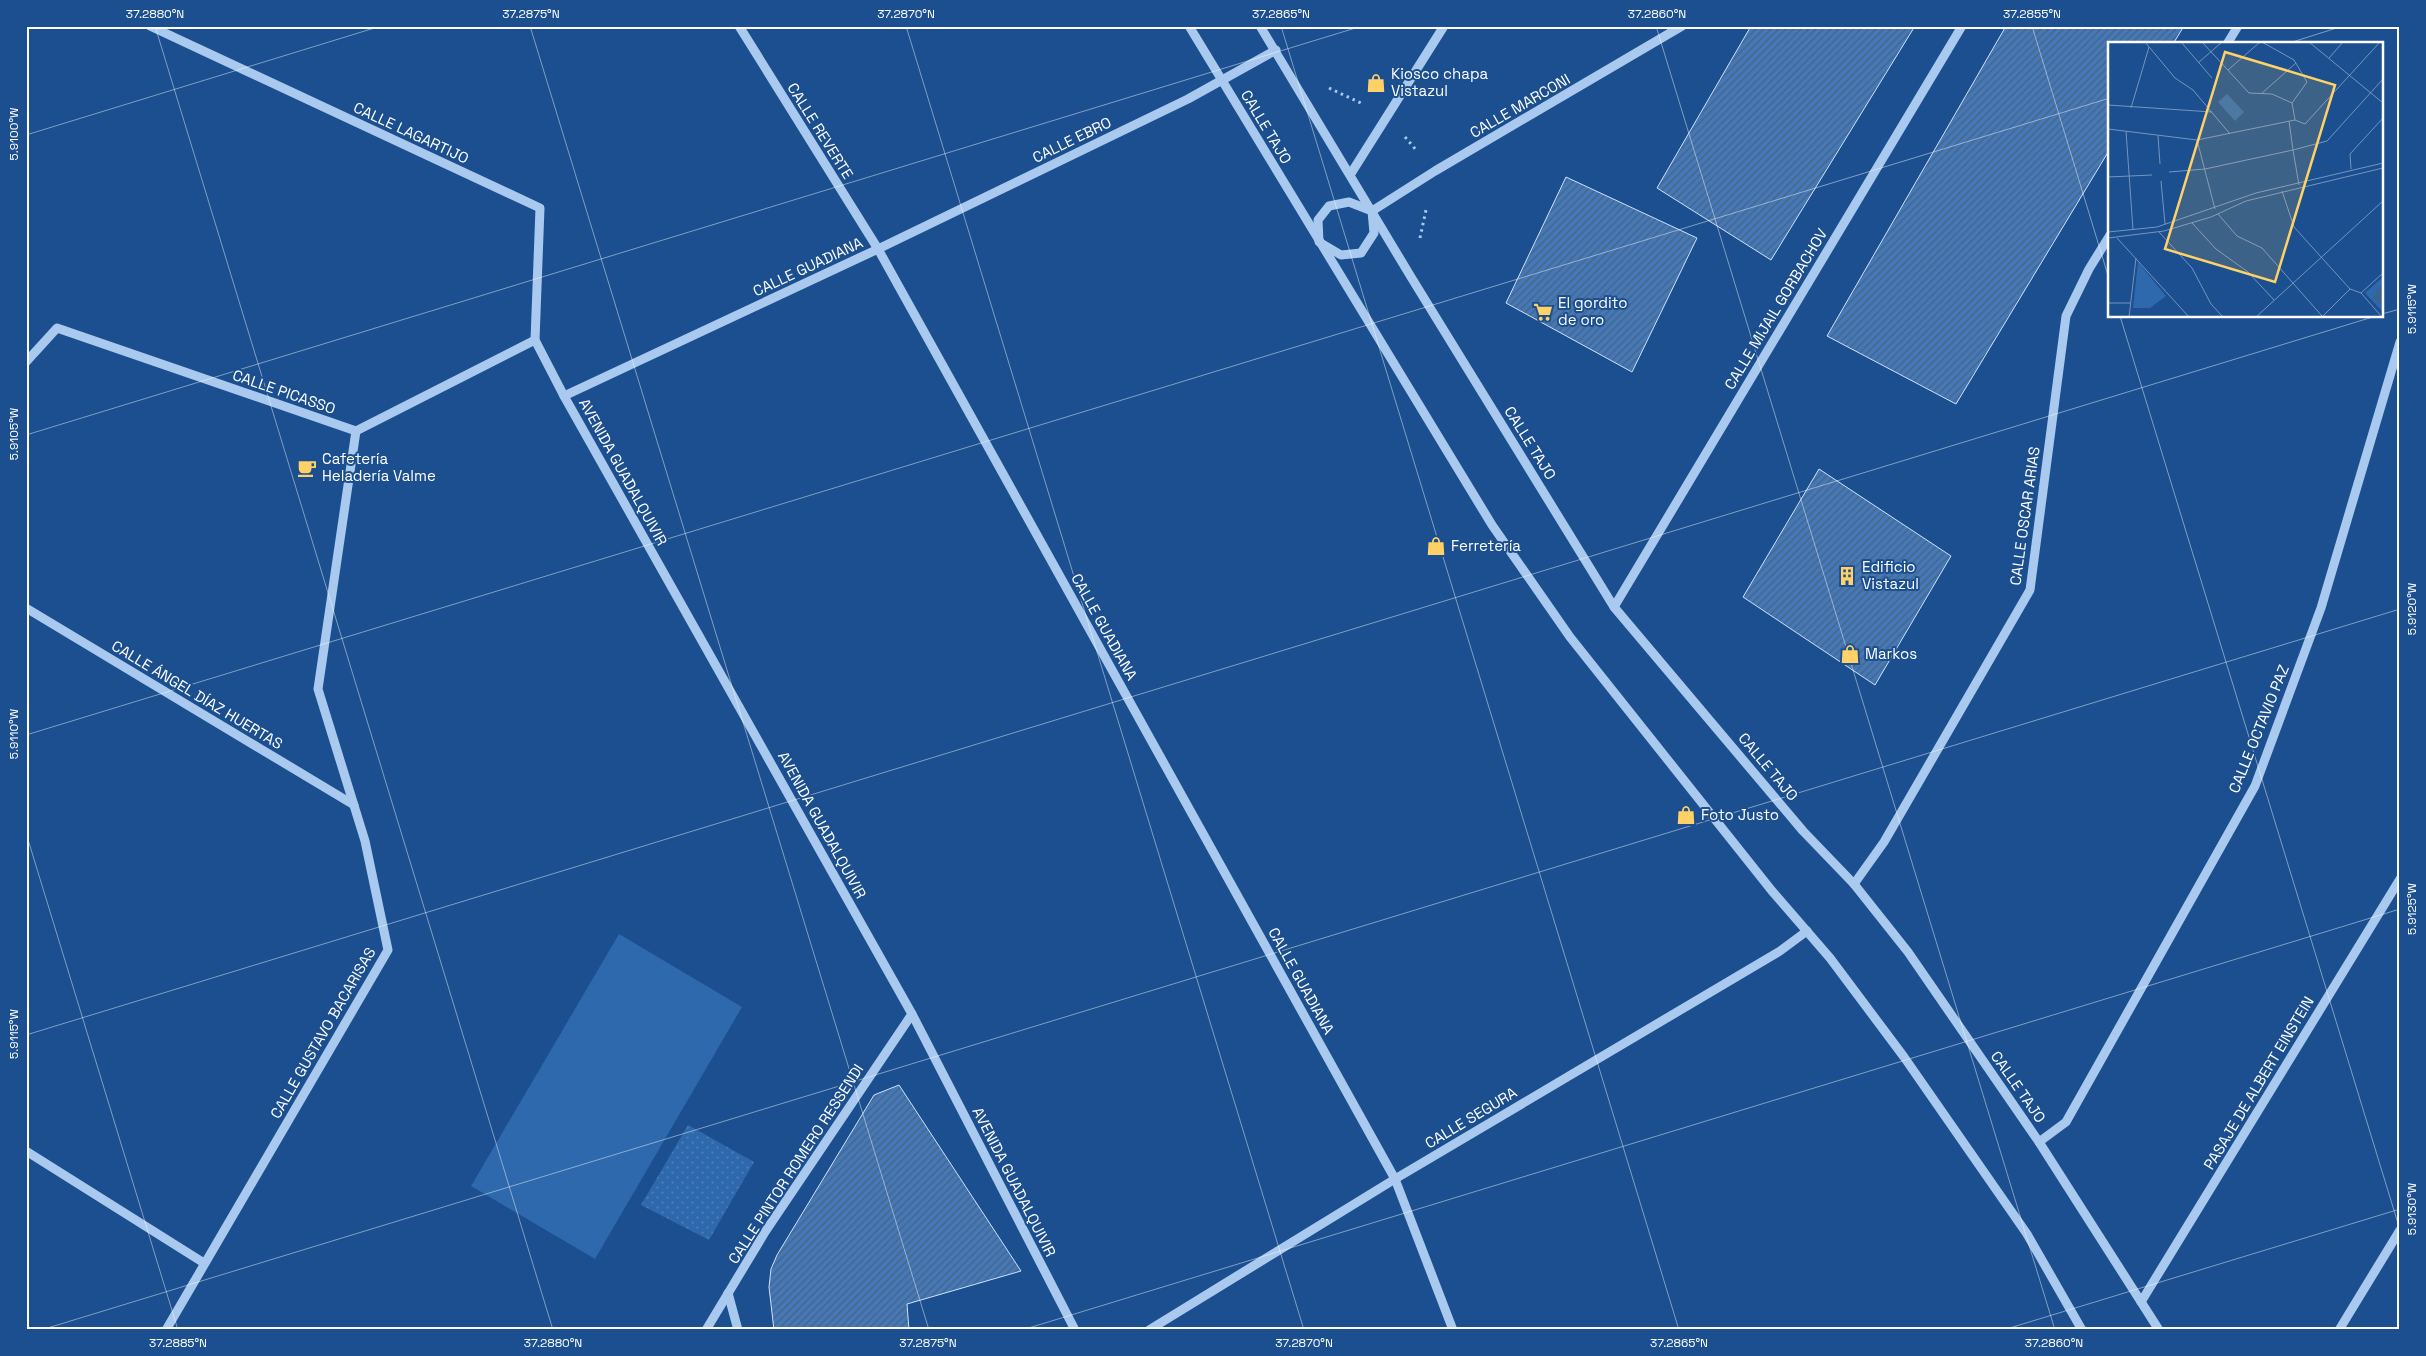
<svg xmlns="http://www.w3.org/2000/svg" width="2426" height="1356" viewBox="0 0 2426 1356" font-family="'Space Grotesk',sans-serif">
<defs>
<pattern id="grass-dots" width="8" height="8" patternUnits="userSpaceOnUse" patternTransform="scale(1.25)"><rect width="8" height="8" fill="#2e69ad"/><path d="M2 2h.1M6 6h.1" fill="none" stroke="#4d80b9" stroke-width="1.8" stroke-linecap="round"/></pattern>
<pattern id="building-hatch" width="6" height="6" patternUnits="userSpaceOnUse" patternTransform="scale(1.25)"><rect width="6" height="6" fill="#4478b7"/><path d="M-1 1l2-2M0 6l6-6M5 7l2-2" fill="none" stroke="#486282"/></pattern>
</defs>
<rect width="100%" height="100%" fill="#1b4f8f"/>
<!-- grass -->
<path fill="url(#grass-dots)" d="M688 1125 754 1162 709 1240 641 1205Z"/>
<!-- garden -->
<path fill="#2e69ad" d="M619 934 742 1007 595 1259 471 1186Z"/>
<!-- building -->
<g fill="url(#building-hatch)" stroke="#cfe3fa">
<path d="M1751 26H1915L1771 260 1657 188Z"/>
<path d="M2006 26H2184L2173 44H2110V149L1956 404 1827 336Z"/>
<path d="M1566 177 1697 238 1632 372 1506 303Z"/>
<path d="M1819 469 1951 556 1875 685 1743 597Z"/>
<path d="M899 1085 1021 1271 907 1304 909 1330H774L769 1287 771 1269 777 1255 874 1095Z"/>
</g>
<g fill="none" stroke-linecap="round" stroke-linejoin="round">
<!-- path -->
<g stroke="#a9c9ee" stroke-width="3" stroke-dasharray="2.5 4" stroke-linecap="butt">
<path d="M1329 88 1363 104"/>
<path d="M1405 137 1417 151"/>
<path d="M1420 238 1426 210"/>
</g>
<!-- minor -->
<g stroke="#a9c9ee" stroke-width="9">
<path d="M150 26 540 208 535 340 564 396 912 1014 1075 1330"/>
<path d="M739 26 878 249 1188 99 1276 50"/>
<path d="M1189 26 1492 525 1570 637 1772 891 1830 958 1904 1057 2027 1234 2082 1330"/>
<path d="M1260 26 1411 277 1614 607 1803 831 1854 884 1908 952 2039 1142 2159 1330"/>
<path d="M2227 44 2238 26"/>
<path d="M1350 175 1444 26"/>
<path d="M1349 202 1372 211 1374 233 1361 253 1341 255 1319 242 1318 220 1329 206Z"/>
<path d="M1372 211 1435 171 1682 26"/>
<path d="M26 362 57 328 356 431 535 340"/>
<path d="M564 396 878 249 1395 1179 1453 1330"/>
<path d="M1614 607 1962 26"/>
<path d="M26 608 354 805"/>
<path d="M1854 884 1884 842 2030 590 2066 316 2089 269 2110 235"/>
<path d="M2039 1142 2066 1122 2255 786 2321 608 2400 342"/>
<path d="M26 1151 204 1263"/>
<path d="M728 1293 738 1330"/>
<path d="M2141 1302 2400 879"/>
<path d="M166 1330 388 950 365 841 318 689 356 431"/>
<path d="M706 1330 765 1232 912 1014"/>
<path d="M1149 1330 1395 1179 1780 951 1807 931"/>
<path d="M2339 1330 2400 1230"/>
</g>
</g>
<!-- ticks -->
<path fill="none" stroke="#fff" stroke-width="1" stroke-opacity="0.45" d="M155 26 553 1330M530 26 929 1330M906 26 1304 1330M1281 26 1679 1330M1656 26 2055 1330M2032 26 2110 282M2286 44 2343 26M26 135 381 26M2382 314 2400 309M2120 316 2400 1230M26 435 1362 26M26 735 2110 98M26 833 178 1330M26 1035 2376 316M41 1330 2400 609M1022 1330 2400 909M2003 1330 2400 1209"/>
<!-- icons -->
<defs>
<g id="shop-bare" transform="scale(1.5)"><path d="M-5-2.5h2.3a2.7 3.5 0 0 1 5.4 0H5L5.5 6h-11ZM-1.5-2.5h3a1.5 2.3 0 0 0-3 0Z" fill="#ffd166" stroke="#1b4f8f" stroke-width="2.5" paint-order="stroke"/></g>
<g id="supermarket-bare" transform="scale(1.5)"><path d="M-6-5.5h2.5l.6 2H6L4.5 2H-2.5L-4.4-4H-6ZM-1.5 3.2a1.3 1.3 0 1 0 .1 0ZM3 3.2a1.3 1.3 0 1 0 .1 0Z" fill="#ffd166" stroke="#1b4f8f" stroke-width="2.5" paint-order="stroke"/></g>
<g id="cafe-bare" transform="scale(1.5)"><path d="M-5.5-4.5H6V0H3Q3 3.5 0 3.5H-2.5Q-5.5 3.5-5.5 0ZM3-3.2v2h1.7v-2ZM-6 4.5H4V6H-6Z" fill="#ffd166" stroke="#1b4f8f" stroke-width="2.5" paint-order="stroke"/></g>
<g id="building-bare" transform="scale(1.5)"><path d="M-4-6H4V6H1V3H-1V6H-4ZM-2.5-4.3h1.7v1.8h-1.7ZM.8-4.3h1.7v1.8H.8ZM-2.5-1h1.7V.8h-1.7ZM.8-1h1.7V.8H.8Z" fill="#ffd166" stroke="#1b4f8f" stroke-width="2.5" paint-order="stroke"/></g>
</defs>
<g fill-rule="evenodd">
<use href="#shop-bare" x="1376" y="83"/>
<use href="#supermarket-bare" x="1543" y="312"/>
<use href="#cafe-bare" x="307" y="468"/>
<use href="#shop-bare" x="1436" y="546"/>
<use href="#building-bare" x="1847" y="576"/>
<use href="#shop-bare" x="1850" y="654"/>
<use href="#shop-bare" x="1686" y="815"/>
</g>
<g text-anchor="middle" stroke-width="4" stroke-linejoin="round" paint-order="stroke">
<!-- poi labels -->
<g font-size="15" fill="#fff" stroke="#1b4f8f" text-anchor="start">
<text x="1391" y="79">Kiosco chapa<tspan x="1391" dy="17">Vistazul</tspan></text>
<text x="1558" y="308">El gordito<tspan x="1558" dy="17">de oro</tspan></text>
<text x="322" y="464">Cafetería<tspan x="322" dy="17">Heladería Valme</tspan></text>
<text x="1451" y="551">Ferretería</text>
<text x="1862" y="572">Edificio<tspan x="1862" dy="17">Vistazul</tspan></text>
<text x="1865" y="659">Markos</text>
<text x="1701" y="820">Foto Justo</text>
</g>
<!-- street labels -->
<g font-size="15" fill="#fff" stroke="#1b4f8f">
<text transform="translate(1520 106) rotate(-30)" y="5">CALLE MARCONI</text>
<text transform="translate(1266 127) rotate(59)" y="5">CALLE TAJO</text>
<text transform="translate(820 131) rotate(58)" y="5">CALLE REVERTE</text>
<text transform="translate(411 133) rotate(25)" y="5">CALLE LAGARTIJO</text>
<text transform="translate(1072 140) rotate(-26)" y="5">CALLE EBRO</text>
<text transform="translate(808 267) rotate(-25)" y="5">CALLE GUADIANA</text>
<text transform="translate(1776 309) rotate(-59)" y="5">CALLE MIJAIL GORBACHOV</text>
<text transform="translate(284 392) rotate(19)" y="5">CALLE PICASSO</text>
<text transform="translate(1530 443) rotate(58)" y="5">CALLE TAJO</text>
<text transform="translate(623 472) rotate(61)" y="5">AVENIDA GUADALQUIVIR</text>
<text transform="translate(2025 516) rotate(-82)" y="5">CALLE OSCAR ARIAS</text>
<text transform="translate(1104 627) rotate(61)" y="5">CALLE GUADIANA</text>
<text transform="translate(197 695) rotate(31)" y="5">CALLE ÁNGEL DÍAZ HUERTAS</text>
<text transform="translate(2259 729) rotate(-68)" y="5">CALLE OCTAVIO PAZ</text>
<text transform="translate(1768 767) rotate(50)" y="5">CALLE TAJO</text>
<text transform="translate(822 825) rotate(61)" y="5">AVENIDA GUADALQUIVIR</text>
<text transform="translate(1301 981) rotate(61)" y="5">CALLE GUADIANA</text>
<text transform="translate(323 1033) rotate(-60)" y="5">CALLE GUSTAVO BACARISAS</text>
<text transform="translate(2259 1083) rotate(-59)" y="5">PASAJE DE ALBERT EINSTEIN</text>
<text transform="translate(2018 1087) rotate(55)" y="5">CALLE TAJO</text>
<text transform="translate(1471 1118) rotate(-31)" y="5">CALLE SEGURA</text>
<text transform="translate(796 1164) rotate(-57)" y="5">CALLE PINTOR ROMERO RESSENDI</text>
<text transform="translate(1014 1182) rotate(63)" y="5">AVENIDA GUADALQUIVIR</text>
</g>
</g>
<!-- overview -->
<g transform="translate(2108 42)">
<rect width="275" height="275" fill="#1b4f8f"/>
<path d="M30 220 58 254 42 266H25Z" fill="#2e69ad"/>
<path d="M119 52 136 70 127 79 110 60ZM275 235V270L257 251Z" fill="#2e69ad"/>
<path d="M272 243 275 246V266L264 254 270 251 268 248Z" fill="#3c6290"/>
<path fill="none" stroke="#7695bc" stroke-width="1" d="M37 0 67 36 85 48 122 92M73 0 104 36M94 0 141 51 164 52 184 61M154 0 186 18 199 40 184 61 187 78M201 0 275 61M221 16 235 0M90 21 114 0M120 28 152 0M153 52 188 21M0 63 104 70M23 66 41 5M187 78 197 82 272 0M0 87 89 98 187 78M18 89 25 188M50 94 52 122M89 98 107 167M243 127 242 112 275 76M61 130 97 127 185 108 181 79M0 135 44 133M53 139 57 182M191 143 185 108 219 99 275 37M174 149 186 185 242 247M110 172 129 194 154 206 214 274M84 181 108 207 140 230 166 258M0 190 49 185 148 151 275 121M51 190 84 226 103 262 115 275M0 196 56 189 103 175 138 159 275 126M9 196 81 275M253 251 275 231M0 261H22M21 275 28 216M148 275 275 159M214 275 242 247 253 251 274 275"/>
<path fill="#ffd166" fill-opacity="0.15" stroke="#ffd166" stroke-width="2.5" d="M117 10 227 43 167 240 57 207Z"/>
<rect width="275" height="275" fill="none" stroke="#fff" stroke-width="2.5"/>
</g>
<!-- border -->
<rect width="2426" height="1356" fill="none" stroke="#1b4f8f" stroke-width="55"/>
<rect x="28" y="28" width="2370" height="1300" fill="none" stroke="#fff" stroke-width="2"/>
<g font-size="12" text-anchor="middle" fill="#fff">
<text x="155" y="18">37.2880°N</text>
<text x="531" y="18">37.2875°N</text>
<text x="906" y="18">37.2870°N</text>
<text x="1281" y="18">37.2865°N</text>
<text x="1657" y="18">37.2860°N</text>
<text x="2032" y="18">37.2855°N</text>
<text transform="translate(14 134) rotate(-90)" y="4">5.9100°W</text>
<text transform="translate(2412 309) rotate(-90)" y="4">5.9115°W</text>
<text transform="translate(14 434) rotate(-90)" y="4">5.9105°W</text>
<text transform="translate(2412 609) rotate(-90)" y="4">5.9120°W</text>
<text transform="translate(14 734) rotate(-90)" y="4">5.9110°W</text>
<text transform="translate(2412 909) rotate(-90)" y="4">5.9125°W</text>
<text transform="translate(14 1034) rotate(-90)" y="4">5.9115°W</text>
<text transform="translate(2412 1209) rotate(-90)" y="4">5.9130°W</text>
<text x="178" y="1347">37.2885°N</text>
<text x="553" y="1347">37.2880°N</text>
<text x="928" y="1347">37.2875°N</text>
<text x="1304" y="1347">37.2870°N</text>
<text x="1679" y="1347">37.2865°N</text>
<text x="2054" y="1347">37.2860°N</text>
</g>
</svg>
